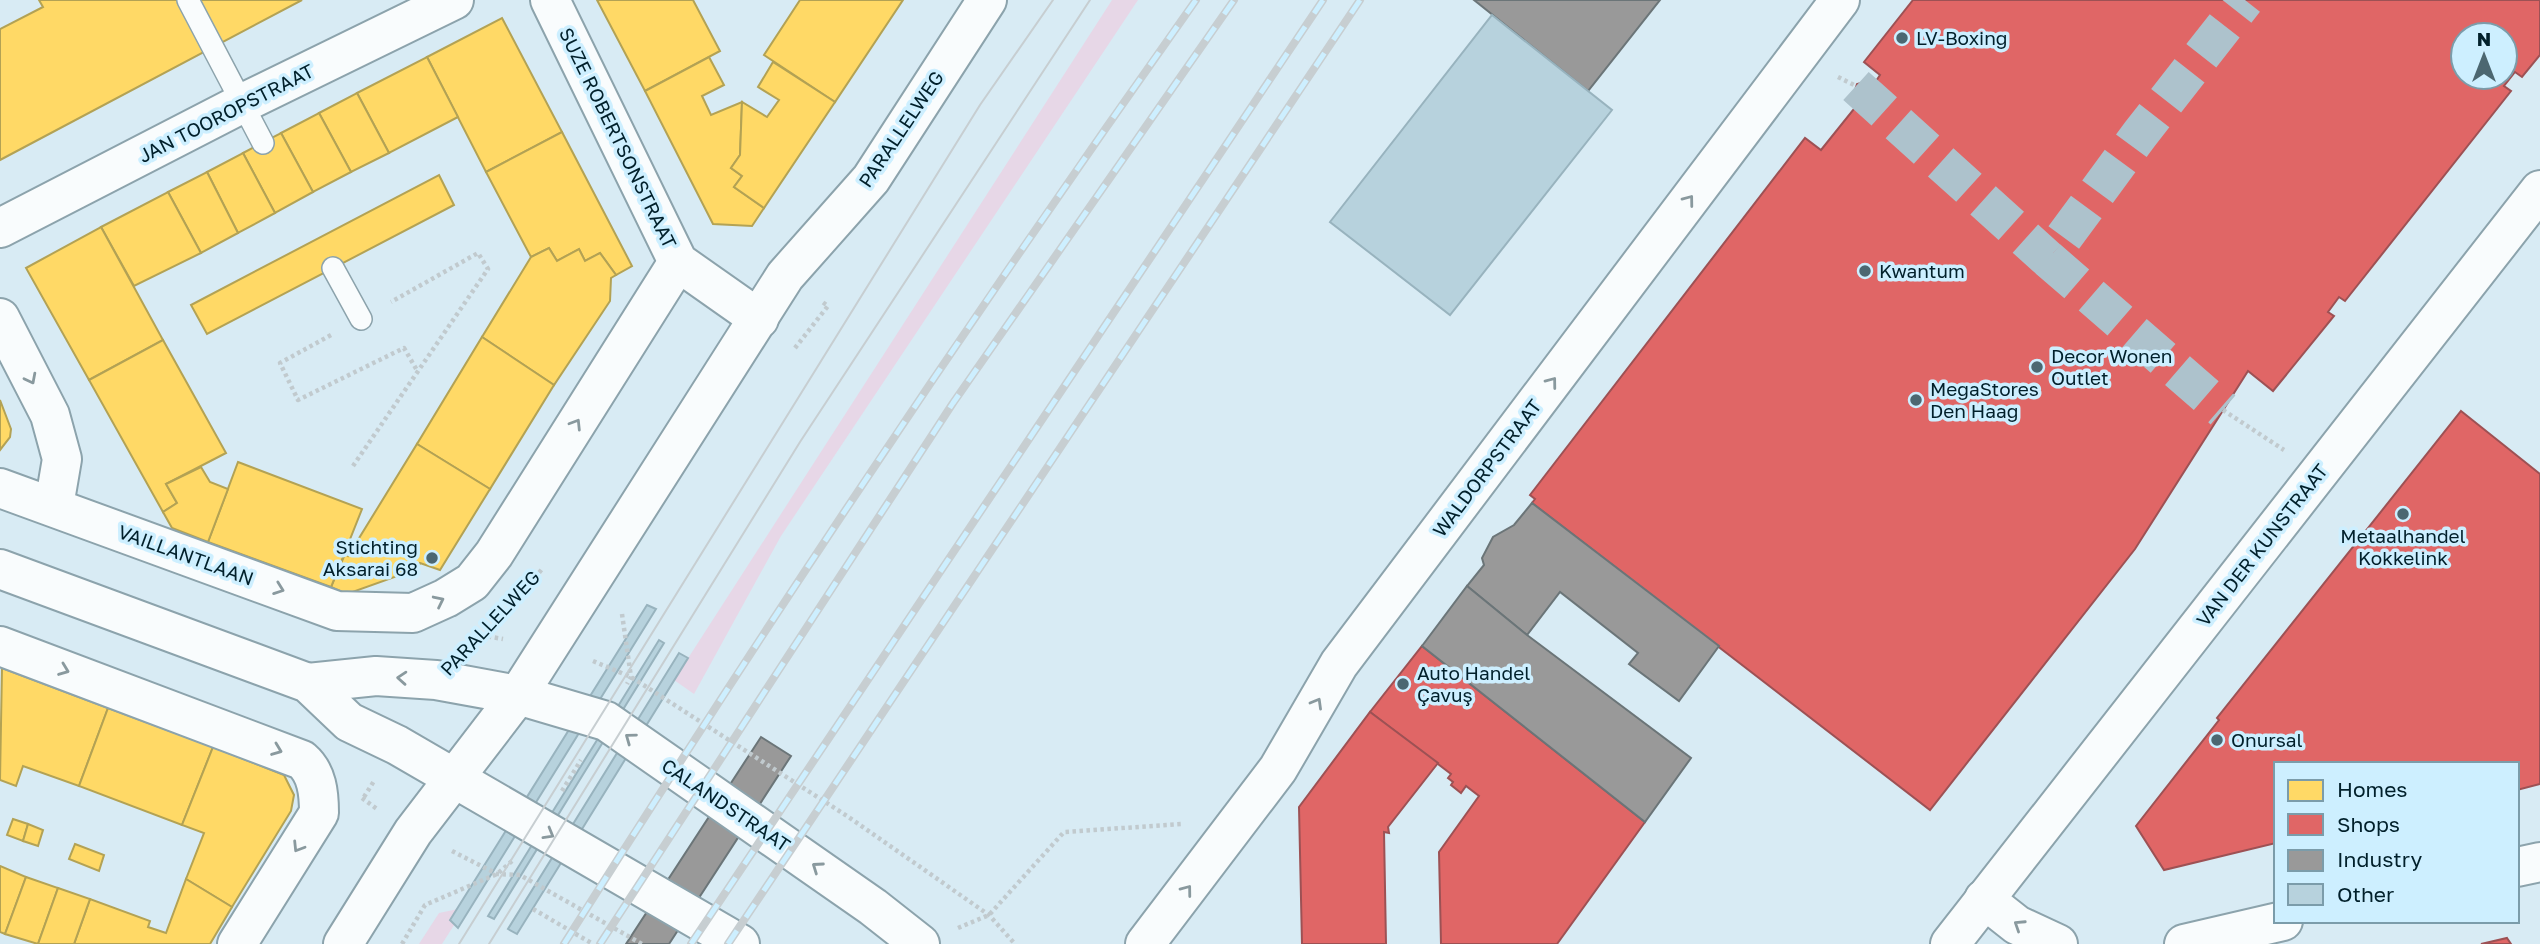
<svg xmlns="http://www.w3.org/2000/svg" width="2540" height="944" viewBox="0 0 2540 944" font-family="'Golos Text',sans-serif">
<rect width="100%" height="100%" fill="#d8ebf4"/>
<!-- green -->
<g fill="#e7d7e7">
<path d="M1112 0H1138L781 536 694 694 674 680Z"/>
<path d="M458 909 463 911 442 944H419L439 913Z"/>
</g>
<!-- homes -->
<g fill="#ffd966" stroke="#b3a254" stroke-width="2">
<path d="M39 0H302L0 160V29L43 7Z"/>
<path d="M597 0H693L720 51 645 91Z"/>
<path d="M800 0H903L835 102 764 55Z"/>
<path d="M502 18 562 132 486 172 427 57Z"/>
<path d="M427 57 458 117 389 153 357 93Z"/>
<path d="M709 57 724 85 702 96 711 115 742 102 740 155 731 168 742 176 734 187 764 208 752 226 713 224 645 91Z"/>
<path d="M773 62 835 102 764 208 734 187 742 176 731 168 740 155 742 102 767 117 779 100 758 87Z"/>
<path d="M357 93 389 153 351 172 319 113Z"/>
<path d="M319 113 351 172 313 192 281 133Z"/>
<path d="M562 132 632 266 616 275 600 253 585 261 579 249 557 261 549 248 531 257 486 172Z"/>
<path d="M281 133 313 192 275 213 243 153Z"/>
<path d="M243 153 275 213 238 233 207 172Z"/>
<path d="M207 172 238 233 201 253 168 192Z"/>
<path d="M439 175 454 205 207 334 191 305Z"/>
<path d="M168 192 201 253 134 286 101 227Z"/>
<path d="M101 227 163 340 89 380 26 268Z"/>
<path d="M549 248 557 261 579 249 585 261 600 253 616 275 611 278 610 301 554 385 482 337 531 257Z"/>
<path d="M482 337 554 385 490 489 417 444Z"/>
<path d="M163 340 226 453 166 484 177 503 163 512 89 380Z"/>
<path d="M0 400 11 429 10 437 0 450Z"/>
<path d="M417 444 490 489 440 570 420 563 417 569 347 594 331 587 345 554 348 556Z"/>
<path d="M238 462 362 509 331 587 208 542Z"/>
<path d="M201 467 210 482 228 489 208 542 172 528 163 512 177 503 166 484Z"/>
<path d="M2 668 108 708 79 786 23 766 16 786 0 780Z"/>
<path d="M108 708 213 747 182 825 79 786Z"/>
<path d="M213 747 284 775 294 795 291 811 232 907 186 879 204 833 182 825Z"/>
<path d="M13 819 28 824 23 841 7 835Z"/>
<path d="M28 824 43 830 38 846 23 841Z"/>
<path d="M75 844 104 855 99 871 69 859Z"/>
<path d="M0 866 26 877 5 934 0 932Z"/>
<path d="M26 877 58 888 38 944 5 934Z"/>
<path d="M186 879 232 907 210 944H74L90 899 150 921 148 927 166 933Z"/>
<path d="M58 888 90 899 74 944H38Z"/>
</g>
<!-- shops -->
<g fill="#e06666" stroke="#9d5154" stroke-width="2" fill-rule="evenodd">
<path d="M1913 0H2540V55L2522 77 2515 72 2504 86 2511 91 2345 301 2339 297 2328 312 2334 316 2273 391 2248 371 2135 549 1930 810 1532 503 1535 499 1530 495 1805 138 1821 150 1858 104 1853 96 1857 84 1868 81 1874 84 1880 75 1864 62ZM2463 35H2505V77H2463Z"/>
<path d="M2461 411 2540 474V784L2517 790V764H2276V843L2164 870 2136 826 2219 720 2217 718Z"/>
<path d="M1422 646 1645 822 1557 944H1441L1439 852 1479 796 1466 786 1461 793 1451 785 1453 782 1448 778 1451 774 1370 712Z"/>
<path d="M1370 712 1438 763 1388 827 1389 833 1384 832 1386 944H1302L1299 807Z"/>
<path d="M2507 938 2511 944H2481Z"/>
</g>
<!-- industry -->
<g fill="#999" stroke="#6b7578" stroke-width="2">
<path d="M1474 0H1660L1588 91Z"/>
<path d="M1532 503 1719 646 1679 701 1629 664 1638 653 1560 592 1527 635 1467 586 1484 565 1482 558 1493 537 1514 525Z"/>
<path d="M1467 586 1527 635 1691 758 1645 822 1422 646Z"/>
<path d="M761 737 791 756 669 944H626Z"/>
</g>
<!-- building -->
<g fill="#b7d2dd" stroke="#98b3be" stroke-width="2">
<path d="M1492 15 1612 110 1450 315 1330 222Z"/>
<path d="M647 605 656 609 458 928 450 920Z"/>
<path d="M659 640 664 643 494 919 488 916Z"/>
<path d="M679 653 688 658 517 934 508 929Z"/>
</g>
<g fill="none" stroke-linecap="round" stroke-linejoin="round">
<!-- street-tunnel -->
<g stroke="#adc2cc" stroke-width="38" stroke-dasharray="38 19" stroke-linecap="butt">
<path d="M1856 86 2048 259 2140 134 2245 0"/>
<path d="M2048 259 2223 410"/>
</g>
<!-- lane casing -->
<g stroke="#8ca3ac" stroke-width="24">
<g id="lane">
<path d="M188 0 263 143"/>
<path d="M333 268 361 319"/>
</g>
</g>
<!-- street casing -->
<g stroke="#8ca3ac" stroke-width="42">
<g id="street">
<path d="M550 0 678 262 759 319"/>
<path d="M0 228 241 104 454 0"/>
<path d="M0 318 50 415 62 459 54 506"/>
<path d="M0 488 337 611 413 613 446 598 472 582 494 554 678 262"/>
<path d="M0 646 302 760C317 773 319 793 319 813L237 944"/>
<path d="M518 695 785 276 871 179 987 0"/>
<path d="M2517 867 2540 862"/>
<path d="M1984 899 2017 925 2058 944"/>
<path d="M1950 944 2540 190"/>
<path d="M2184 944 2283 921"/>
</g>
</g>
<!-- secondary casing -->
<g stroke="#8ca3ac" stroke-width="42">
<g id="secondary">
<path d="M0 569 308 683 349 722 397 745 740 944"/>
<path d="M308 683 376 676 436 680 518 695 606 721 873 907 920 944"/>
<path d="M343 944 413 832 518 695"/>
<path d="M1145 944 1278 769 1339 664 1840 0"/>
</g>
</g>
<!-- path -->
<g stroke="#c1cace" stroke-width="4.5" stroke-dasharray="3.5 3.5" stroke-linecap="butt">
<path d="M1838 77 1856 86"/>
<path d="M331 335 280 363 298 400 404 348 418 372"/>
<path d="M795 348 828 306 821 301"/>
<path d="M2223 410 2284 450"/>
<path d="M353 466 488 269 478 253 391 302"/>
<path d="M526 589 542 569"/>
<path d="M622 614 631 677 627 684"/>
<path d="M474 634 503 639"/>
<path d="M593 661 631 677 847 816 989 915 1015 944"/>
<path d="M562 791 581 760"/>
<path d="M364 797 374 781"/>
<path d="M362 798 377 809"/>
<path d="M452 851 497 874 520 875 642 944"/>
<path d="M533 909 593 944"/>
<path d="M958 928 989 915 1064 832 1182 824"/>
<path d="M402 944 425 905 497 874 512 861"/>
</g>
<!-- lane -->
<use href="#lane" stroke="#f9fcfd" stroke-width="21"/>
<!-- street -->
<use href="#street" stroke="#f9fcfd" stroke-width="38"/>
<!-- secondary -->
<use href="#secondary" stroke="#f9fcfd" stroke-width="38"/>
<!-- tram -->
<g stroke="#c7ced1" stroke-width="2">
<path d="M459 944 980 105 1053 0"/>
<path d="M489 944 800 442 1090 0"/>
</g>
<!-- rail casing -->
<g stroke="#c7ced1" stroke-width="8">
<g id="rail">
<path d="M564 944C766 624 977 309 1196 0"/>
<path d="M600 944 953 403 1234 0"/>
<path d="M691 944 1323 0"/>
<path d="M728 944 1360 0"/>
</g>
</g>
<!-- rail -->
<use href="#rail" stroke="#cdefff" stroke-width="5" stroke-dasharray="16" stroke-linecap="butt"/>
</g>
<!-- one-way arrows -->
<defs><path id="oneway-chevron" d="M-2-3.5L2.5 0L-2 3.5" fill="none" stroke-width="1.6" stroke-linecap="round" stroke-linejoin="round" transform="scale(1.75)"/></defs>
<g stroke="#89999e">
<use href="#oneway-chevron" transform="translate(1689 200) rotate(-53)"/>
<use href="#oneway-chevron" transform="translate(31 379) rotate(63)"/>
<use href="#oneway-chevron" transform="translate(1552 382) rotate(-53)"/>
<use href="#oneway-chevron" transform="translate(576 424) rotate(-58)"/>
<use href="#oneway-chevron" transform="translate(279 589) rotate(20)"/>
<use href="#oneway-chevron" transform="translate(439 601) rotate(-26)"/>
<use href="#oneway-chevron" transform="translate(64 670) rotate(21)"/>
<use href="#oneway-chevron" transform="translate(402 678) rotate(-176)"/>
<use href="#oneway-chevron" transform="translate(1317 703) rotate(-60)"/>
<use href="#oneway-chevron" transform="translate(630 738) rotate(-144)"/>
<use href="#oneway-chevron" transform="translate(277 750) rotate(21)"/>
<use href="#oneway-chevron" transform="translate(549 834) rotate(30)"/>
<use href="#oneway-chevron" transform="translate(298 847) rotate(122)"/>
<use href="#oneway-chevron" transform="translate(817 867) rotate(-145)"/>
<use href="#oneway-chevron" transform="translate(1187 890) rotate(-53)"/>
<use href="#oneway-chevron" transform="translate(2019 925) rotate(-147)"/>
</g>
<!-- markers -->
<g fill="#4c6771" stroke="#cdefff" stroke-width="2.5">
<circle cx="1902" cy="38" r="7"/>
<circle cx="1865" cy="271" r="7"/>
<circle cx="2037" cy="367" r="7"/>
<circle cx="1916" cy="400" r="7"/>
<circle cx="2403" cy="514" r="7"/>
<circle cx="432" cy="558" r="7"/>
<circle cx="1403" cy="684" r="7"/>
<circle cx="2217" cy="740" r="7"/>
</g>
<g text-anchor="middle" stroke-width="7" stroke-linejoin="round" paint-order="stroke">
<!-- poi labels -->
<g font-size="19" fill="#01202b" stroke="#cdefff" text-anchor="start">
<text x="1916" y="45">LV-Boxing</text>
<text x="1879" y="278">Kwantum</text>
<text x="2051" y="363">Decor Wonen<tspan x="2051" dy="22">Outlet</tspan></text>
<text x="1930" y="396">MegaStores<tspan x="1930" dy="22">Den Haag</tspan></text>
<text x="2403" y="543" text-anchor="middle">Metaalhandel<tspan x="2403" dy="22">Kokkelink</tspan></text>
<text x="418" y="554" text-anchor="end">Stichting<tspan x="418" dy="22">Aksarai 68</tspan></text>
<text x="1417" y="680">Auto Handel<tspan x="1417" dy="22">Çavuş</tspan></text>
<text x="2231" y="747">Onursal</text>
</g>
<!-- street labels -->
<g font-size="19" fill="#01202b" stroke="#cdefff">
<text transform="translate(226 113) rotate(-27)" y="7">JAN TOOROPSTRAAT</text>
<text transform="translate(901 129) rotate(-56)" y="7">PARALLELWEG</text>
<text transform="translate(618 138) rotate(64)" y="7">SUZE ROBERTSONSTRAAT</text>
<text transform="translate(1487 468) rotate(-53)" y="7">WALDORPSTRAAT</text>
<text transform="translate(2262 545) rotate(-52)" y="7">VAN DER KUNSTRAAT</text>
<text transform="translate(186 555) rotate(20)" y="7">VAILLANTLAAN</text>
<text transform="translate(490 623) rotate(-47)" y="7">PARALLELWEG</text>
<text transform="translate(726 805) rotate(34)" y="7">CALANDSTRAAT</text>
</g>
</g>
<!-- legend -->
<rect x="2274" y="762" width="245" height="161" fill="#cdefff" stroke="#7b9caa" stroke-width="2"/>
<rect x="2288" y="780" width="35" height="21" fill="#ffd966" stroke="#7b9caa" stroke-width="2"/>
<text x="2337" y="797" font-size="21" fill="#01202b">Homes</text>
<rect x="2288" y="814" width="35" height="21" fill="#e06666" stroke="#7b9caa" stroke-width="2"/>
<text x="2337" y="832" font-size="21" fill="#01202b">Shops</text>
<rect x="2288" y="850" width="35" height="21" fill="#999999" stroke="#7b9caa" stroke-width="2"/>
<text x="2337" y="867" font-size="21" fill="#01202b">Industry</text>
<rect x="2288" y="884" width="35" height="21" fill="#b7d2dd" stroke="#7b9caa" stroke-width="2"/>
<text x="2337" y="902" font-size="21" fill="#01202b">Other</text>
<!-- north arrow -->
<g transform="translate(2484 56)"><circle r="33" fill="#cdefff" stroke="#7b9caa" stroke-width="2"/>
<path d="M0-5L12 26L0 18L-12 26Z" fill="#4c6771"/>
<text y="-10" font-size="19" font-weight="bold" text-anchor="middle" fill="#01202b">N</text>
</g>
</svg>
